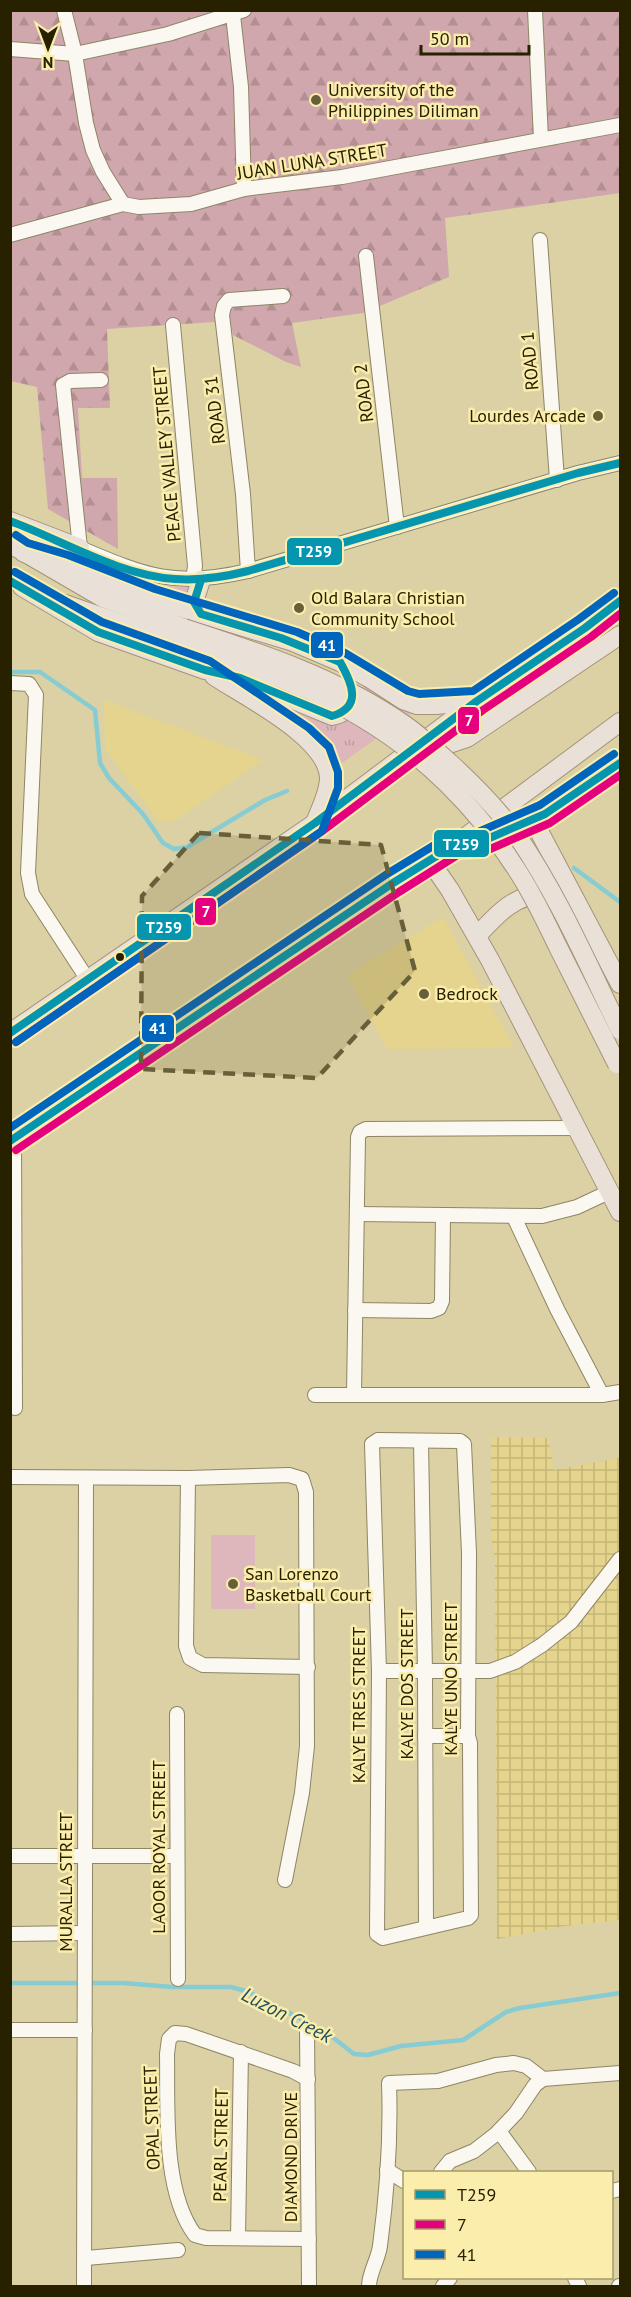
<svg xmlns="http://www.w3.org/2000/svg" width="631" height="2297" viewBox="0 0 631 2297" font-family="'PT Sans',sans-serif">
<defs>
<pattern id="industrial-grid" width="8" height="8" patternUnits="userSpaceOnUse" patternTransform="scale(1.5)"><rect width="8" height="8" fill="#e4d48d"/><path d="M0 4h8M4 0v8" fill="none" stroke="#c4b678"/></pattern>
<pattern id="grass-tufts" width="24" height="20" patternUnits="userSpaceOnUse" patternTransform="scale(1.5)"><rect width="24" height="20" fill="#ddb7bb"/><path d="M3 7l-1-3M5 7V3M7 7l1-3M15 17l-1-3M17 17v-4M19 17l1-3" fill="none" stroke="#be9d9f"/></pattern>
<pattern id="forest-firs" width="22" height="20" patternUnits="userSpaceOnUse" patternTransform="scale(1.5)"><rect width="22" height="20" fill="#d0a7ad"/><path d="M5 1l3.5 6h-7zM16 11l3.5 6h-7z" fill="#b38f93"/></pattern>
</defs>
<rect width="100%" height="100%" fill="#dbd1a4"/>
<!-- built -->
<g fill="#e4d48d">
<path d="M104 700 263 760 175 821H158L105 749Z"/>
<path d="M443 917 514 1048 387 1049 347 975Z"/>
</g>
<!-- industrial -->
<path fill="url(#industrial-grid)" d="M491 1437 548 1438 554 1470 620 1458V1920L565 1926 497 1939 495 1560 491 1534Z"/>
<!-- grass -->
<g fill="url(#grass-tufts)">
<path d="M65 551 162 585 175 587 190 586 186 594 185 604 62 555V552Z"/>
<path d="M362 684 411 714 339 765C332 736 301 718 278 703L362 690Z"/>
</g>
<!-- forest -->
<path fill="url(#forest-firs)" d="M11 11H620V193L445 218 449 277 363 313 292 323 301 367 286 362 233 335 230 321 107 329 110 408H78L82 478H117L118 549 48 509 37 387 11 381Z"/>
<!-- garden -->
<rect fill="#ddb7bb" x="211" y="1535" width="44" height="74"/>
<g fill="none" stroke-linecap="round" stroke-linejoin="round">
<!-- stream -->
<g stroke="#86ccd2" stroke-width="4.5">
<path d="M10 672H40L95 710 100 763 109 778 143 814 163 843 174 849 187 847 265 800 287 791"/>
<path d="M574 868 620 902"/>
<path d="M10 1983H123L172 1987H231L249 1992 326 2032 354 2054 368 2055 401 2046 463 2040 506 2012 520 2008 620 1993"/>
</g>
<!-- minor casing -->
<g stroke="#8d8665" stroke-width="16">
<g id="minor">
<path d="M64 10 75 54 86 123 93 150 103 172 123 204"/>
<path d="M535 10 541 139"/>
<path d="M233 15 241 87 244 189"/>
<path d="M10 49 75 54 168 34 244 10"/>
<path d="M10 235 123 204 139 207 191 204 244 189 342 177 620 125"/>
<path d="M540 240 557 480"/>
<path d="M366 256 397 527"/>
<path d="M173 325 195 566 193 580"/>
<path d="M101 380 70 381 63 385 80 548C146 576 175 588 248 571L578 473 620 463"/>
<path d="M248 571 243 494 222 315 224 306 229 300 283 296"/>
<path d="M10 683 29 684 36 695 28 873 32 894 88 980"/>
<path d="M14 1138 15 1408"/>
<path d="M357 1214 542 1216 577 1207 611 1191"/>
<path d="M514 1217 557 1309 602 1395"/>
<path d="M355 1310 431 1311 439 1308 442 1301 443 1216"/>
<path d="M354 1394 358 1137 360 1132 366 1129 578 1128"/>
<path d="M315 1395H602L620 1392"/>
<path d="M378 1440 460 1441 464 1444 469 1553 468 1736 470 1743 471 1915 468 1918 383 1938 377 1934 379 1671 372 1444Z"/>
<path d="M421 1441 425 1672 426 1927"/>
<path d="M10 1477 188 1478 289 1475 302 1479 306 1492 307 1746 302 1793 285 1880"/>
<path d="M188 1478 186 1646 190 1658 203 1665 308 1667"/>
<path d="M379 1671H490L515 1662 542 1645 571 1622 620 1559"/>
<path d="M177 1714 178 1979"/>
<path d="M425 1736H468"/>
<path d="M10 1856H177"/>
<path d="M10 1934 84 1933"/>
<path d="M307 2028 309 2286"/>
<path d="M10 2030H85"/>
<path d="M308 2079 293 2071 186 2034 175 2033 169 2039 167 2054C168 2107 162 2191 195 2235L206 2238 309 2239"/>
<path d="M499 2131 529 2172"/>
<path d="M387 2170 404 2181"/>
<path d="M441 2172 450 2161 474 2151 496 2134 516 2113 535 2085 543 2079 620 2073"/>
<path d="M612 2191 620 2189"/>
<path d="M238 2238 241 2052"/>
<path d="M86 2258 178 2250"/>
<path d="M575 2278 579 2286"/>
<path d="M84 2286 86 1478"/>
<path d="M369 2286C369 2273 378 2260 380 2246 387 2193 391 2137 389 2083L438 2081 496 2065 514 2063 526 2066 543 2079"/>
<path d="M443 2286 450 2278"/>
<path d="M619 2286H620"/>
</g>
</g>
<!-- major casing -->
<g stroke="#a59379" stroke-width="20">
<g id="major">
<path d="M10 521 80 548"/>
<path d="M10 544 103 598 184 628"/>
<path d="M24 553 64 565 152 599 293 642 340 662 369 678 403 700 417 705H436L475 701"/>
<path d="M201 580 194 602 201 614"/>
<path d="M22 587 98 632 205 670 240 678 332 716C343 714 350 708 352 697"/>
<path d="M65 604 180 644"/>
<path d="M214 676C245 697 328 737 329 778 329 793 320 809 315 823"/>
<path d="M422 753 467 738 620 635"/>
<path d="M545 814 540 823V833L620 984"/>
<path d="M456 844 478 843 545 814 620 763"/>
<path d="M430 861 450 890 490 960 620 1212"/>
<path d="M477 936C498 913 514 895 546 893"/>
<path d="M10 1033 315 823 477 701 585 628 620 601"/>
<path d="M10 1141 393 883 456 844 620 722"/>
</g>
</g>
<!-- minor -->
<use href="#minor" stroke="#faf8f1" stroke-width="14"/>
<!-- major -->
<use href="#major" stroke="#e9e0d7" stroke-width="18"/>
<!-- major-bridge casing -->
<g stroke="#a59379" stroke-width="20" stroke-linecap="butt">
<g id="major-bridge">
<path d="M184 628C261 653 338 678 405 725 421 736 435 750 450 763 474 785 499 810 518 837 559 897 588 965 620 1030"/>
<path d="M180 644C242 665 308 684 364 719 424 755 477 808 515 867 532 892 545 920 558 947 578 986 597 1025 617 1064"/>
</g>
</g>
<!-- major-bridge -->
<use href="#major-bridge" stroke="#e9e0d7" stroke-width="18"/>
<!-- bus-1 casing -->
<g stroke="#fbedac" stroke-width="12">
<g id="bus-1">
<path d="M10 521C64 541 118 575 175 579 200 581 224 577 248 571L578 473 620 463"/>
<path d="M10 581 98 632 205 670 240 678 332 716C363 707 352 683 340 662L281 638 201 614 194 602 201 580"/>
<path d="M10 1033 315 823 477 701 585 628 620 601"/>
<path d="M10 1141 393 883 456 844 478 843 545 814 620 763"/>
</g>
</g>
<!-- bus-2 casing -->
<g stroke="#fbedac" stroke-width="12">
<g id="bus-2">
<path d="M16 1042 321 832 483 710 591 637 620 614"/>
<path d="M16 1150 399 892 459 854 481 853 550 823 620 775"/>
</g>
</g>
<!-- bus-3 casing -->
<g stroke="#fbedac" stroke-width="12">
<g id="bus-3">
<path d="M16 535 28 543 68 555 155 589 297 632 345 653 408 691 419 694 473 691 579 619 614 593"/>
<path d="M15 572 102 622 210 661 309 728 329 747 338 772V788L322 831 16 1042"/>
<path d="M10 1128 387 874 451 835 476 833 540 805 614 754"/>
</g>
</g>
<!-- bus-1 -->
<use href="#bus-1" stroke="#0695af" stroke-width="8"/>
<!-- bus-2 -->
<use href="#bus-2" stroke="#e5007d" stroke-width="8"/>
<!-- bus-3 -->
<use href="#bus-3" stroke="#0065bd" stroke-width="8"/>
</g>
<!-- marked area -->
<path fill="#675f39" fill-opacity="0.2" stroke="#675f39" stroke-width="4.5" stroke-dasharray="12 8" stroke-linejoin="round" d="M199 833 381 845 415 971 317 1078 141 1069 142 896Z"/>
<!-- markers -->
<g fill="#675f39" stroke="#fbedac" stroke-width="2">
<circle cx="316" cy="100" r="6"/>
<circle cx="598" cy="416" r="6"/>
<circle cx="299" cy="608" r="6"/>
<circle cx="424" cy="994" r="6"/>
<circle cx="233" cy="1584" r="6"/>
</g>
<circle fill="#282100" stroke="#fbedac" stroke-width="2" cx="120" cy="957" r="5"/>
<g text-anchor="middle" stroke-width="5" stroke-linejoin="round" paint-order="stroke">
<!-- poi labels -->
<g font-size="18" fill="#282100" stroke="#fbedac" text-anchor="start">
<text x="328" y="96">University of the<tspan x="328" dy="21">Philippines Diliman</tspan></text>
<text x="586" y="422" text-anchor="end">Lourdes Arcade</text>
<text x="311" y="604">Old Balara Christian<tspan x="311" dy="21">Community School</tspan></text>
<text x="436" y="1000">Bedrock</text>
<text x="245" y="1580">San Lorenzo<tspan x="245" dy="21">Basketball Court</tspan></text>
</g>
<!-- street labels -->
<g font-size="18" fill="#282100" stroke="#fbedac">
<text transform="translate(312 162) rotate(-9)" y="6">JUAN LUNA STREET</text>
<text transform="translate(530 361) rotate(-95)" y="6">ROAD 1</text>
<text transform="translate(364 393) rotate(-97)" y="6">ROAD 2</text>
<text transform="translate(215 410) rotate(-97)" y="6">ROAD 31</text>
<text transform="translate(167 454) rotate(-95)" y="6">PEACE VALLEY STREET</text>
<text transform="translate(451 1679) rotate(-90)" y="6">KALYE UNO STREET</text>
<text transform="translate(407 1684) rotate(-90)" y="6">KALYE DOS STREET</text>
<text transform="translate(359 1705) rotate(-90)" y="6">KALYE TRES STREET</text>
<text transform="translate(159 1847) rotate(-90)" y="6">LAOOR ROYAL STREET</text>
<text transform="translate(66 1882) rotate(-90)" y="6">MURALLA STREET</text>
<text transform="translate(152 2118) rotate(-92)" y="6">OPAL STREET</text>
<text transform="translate(221 2145) rotate(-89)" y="6">PEARL STREET</text>
<text transform="translate(291 2157) rotate(-90)" y="6">DIAMOND DRIVE</text>
</g>
<!-- water labels -->
<g font-size="20" font-style="italic" fill="#24525e" stroke="#fbedac">
<text transform="translate(287 2015) rotate(27)" y="7">Luzon Creek</text>
</g>
</g>
<g stroke="#fbedac" stroke-width="2">
<rect x="286" y="537" width="57" height="29" rx="6" fill="#0695af"/>
<rect x="310" y="631" width="34" height="28" rx="6" fill="#0065bd"/>
<rect x="457" y="706" width="23" height="29" rx="6" fill="#e5007d"/>
<rect x="433" y="829" width="57" height="29" rx="6" fill="#0695af"/>
<rect x="194" y="897" width="23" height="29" rx="6" fill="#e5007d"/>
<rect x="136" y="913" width="56" height="28" rx="6" fill="#0695af"/>
<rect x="141" y="1014" width="34" height="29" rx="6" fill="#0065bd"/>
</g>
<g font-size="16" text-anchor="middle" font-weight="bold" fill="#fff">
<text x="314" y="557">T259</text>
<text x="327" y="651">41</text>
<text x="469" y="726">7</text>
<text x="461" y="850">T259</text>
<text x="206" y="917">7</text>
<text x="164" y="933">T259</text>
<text x="158" y="1034">41</text>
</g>
<!-- border -->
<rect width="631" height="2297" fill="none" stroke="#282100" stroke-width="24"/>
<!-- legend -->
<rect x="403" y="2171" width="210" height="108" fill="#fbedac" stroke="#a79b67" stroke-width="1.5"/>
<rect x="415" y="2190" width="30" height="9" fill="#0695af" stroke="#a79b67" stroke-width="1.5"/>
<text x="457" y="2201" font-size="18" fill="#282100">T259</text>
<rect x="415" y="2220" width="30" height="9" fill="#e5007d" stroke="#a79b67" stroke-width="1.5"/>
<text x="457" y="2231" font-size="18" fill="#282100">7</text>
<rect x="415" y="2250" width="30" height="9" fill="#0065bd" stroke="#a79b67" stroke-width="1.5"/>
<text x="457" y="2261" font-size="18" fill="#282100">41</text>
<!-- north arrow -->
<g transform="translate(48 48) rotate(180)" stroke="#fbedac" stroke-width="4.5" paint-order="stroke">
<path d="M0-4.5L10 22L0 15L-10 22Z" fill="#282100"/>
<text y="-9" font-size="16" font-weight="bold" text-anchor="middle" fill="#282100">N</text>
</g>
<!-- scale -->
<path d="M421 45v9h108v-9" fill="none" stroke="#282100" stroke-width="3"/>
<text x="430" y="45" font-size="18" fill="#282100" stroke="#fbedac" stroke-width="4.5" paint-order="stroke">50 m</text>
</svg>
